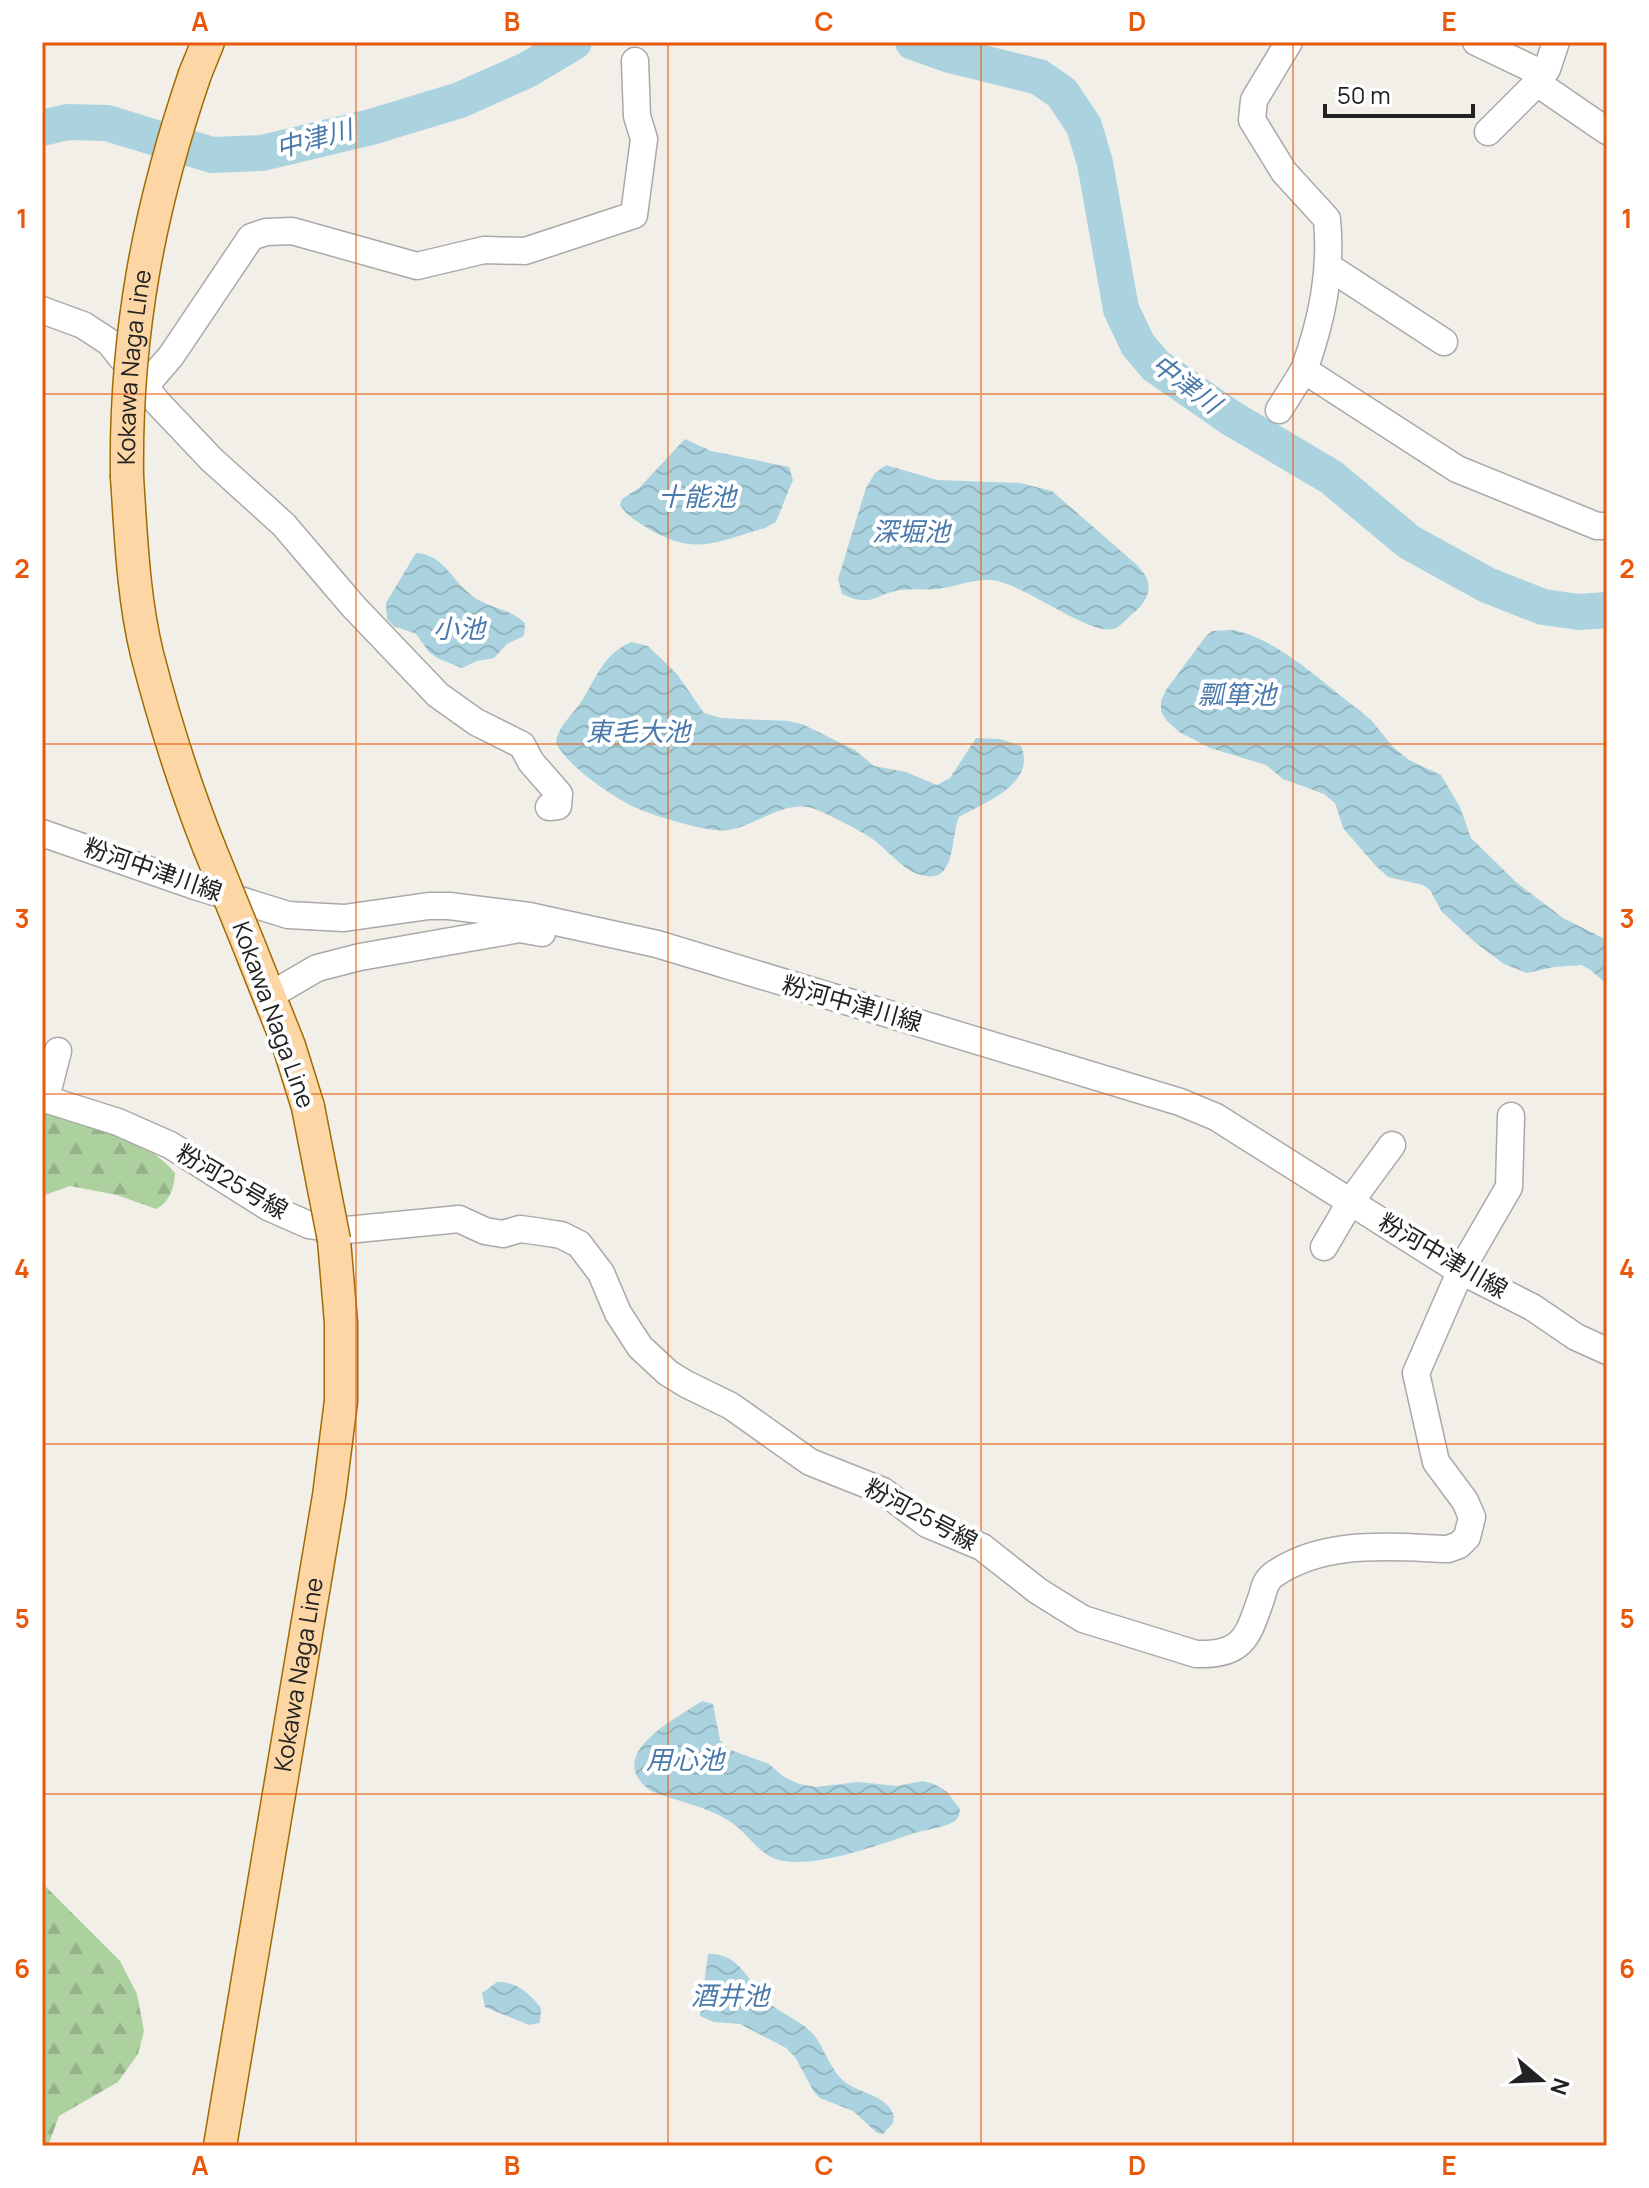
<svg xmlns="http://www.w3.org/2000/svg" width="1649" height="2188" viewBox="0 0 1649 2188" font-family="Manrope,'Noto Sans JP',sans-serif">
<defs>
<pattern id="forest-firs" width="22" height="20" patternUnits="userSpaceOnUse" patternTransform="scale(2)"><rect width="22" height="20" fill="#add19e"/><path d="M5 1l3.5 6h-7zM16 11l3.5 6h-7z" fill="#95b388"/></pattern>
<pattern id="water-waves" width="16" height="10" patternUnits="userSpaceOnUse" patternTransform="scale(2)"><rect width="16" height="10" fill="#aad3df"/><path d="M0 5q4-4 8 0t8 0" fill="none" stroke="#92b5bf"/></pattern>
</defs>
<rect width="100%" height="100%" fill="#f2efe9"/>
<!-- forest -->
<g fill="url(#forest-firs)">
<path d="M42 1112C84 1120 148 1139 175 1173 174 1188 170 1202 156 1209L117 1195 70 1186 42 1196Z"/>
<path d="M42 1883 120 1961 137 1994 144 2031 138 2054 118 2082 59 2116 48 2146H42Z"/>
</g>
<!-- water -->
<g fill="url(#water-waves)">
<path d="M685 439 711 451 789 467 793 480 790 487 776 522 765 528C713 543 694 557 644 526 635 520 626 515 620 505L622 499 639 488Z"/>
<path d="M886 465 937 480 1020 483 1052 491 1137 565C1147 576 1152 584 1146 598 1142 606 1136 611 1130 616 1126 620 1120 626 1116 628 1092 639 1023 582 991 580 974 579 960 585 943 588 929 591 914 588 900 590 872 595 873 608 842 594L838 579 866 488 875 473Z"/>
<path d="M416 553C444 555 450 578 470 594 486 608 510 608 525 623L524 636 507 644 494 658 477 661 462 668 439 659 429 652 416 634 394 626 387 619 386 603Z"/>
<path d="M1232 630C1276 637 1324 684 1359 710L1372 721 1393 747 1409 760 1441 775 1460 807 1471 838 1516 882 1563 918 1607 940V984L1589 969 1581 965 1554 967 1527 973 1504 964 1477 944 1442 912 1430 890 1423 885 1388 877 1376 866 1343 828 1335 803 1324 794 1283 779 1266 765 1210 748 1179 732 1166 720 1161 711V701L1166 690 1206 636 1212 631Z"/>
<path d="M631 642 648 646 677 674 704 713 721 718 788 721 802 724 855 750 874 766 906 772 937 785 950 778 976 738 1000 739 1021 746C1037 784 984 803 959 817 952 832 955 872 935 876 910 880 891 853 874 840 863 832 828 814 815 809 787 798 757 825 729 830 709 834 648 814 630 805 607 793 567 765 556 743 558 725 574 714 583 699 597 676 604 654 631 642Z"/>
<path d="M702 1701 713 1704 720 1740 728 1749 769 1764 784 1777 799 1784 816 1787 858 1782 897 1786 923 1781 934 1784 947 1792 960 1809C959 1814 960 1816 956 1820 946 1828 927 1829 915 1833 880 1844 821 1867 784 1861 762 1858 751 1838 736 1826 713 1807 678 1802 651 1791 601 1755 676 1719 702 1701Z"/>
<path d="M708 1954C743 1952 750 1989 773 2006 786 2016 803 2022 814 2035 825 2049 830 2070 845 2082 862 2095 886 2094 894 2116L893 2123 883 2134 877 2133 853 2111 820 2098 814 2092 795 2057 786 2048 740 2024 714 2022 700 2016Z"/>
<path d="M497 1982C517 1982 529 1993 541 2008L540 2023 529 2025 485 2007 482 1993Z"/>
</g>
<g fill="none" stroke-linecap="round" stroke-linejoin="round">
<!-- river -->
<g stroke="#aad3df" stroke-width="36">
<path d="M913 42 950 55 1039 77 1062 93 1084 126 1095 163 1121 309 1138 345 1156 366 1231 418 1331 477 1409 542 1487 585 1543 607 1579 612 1607 610"/>
<path d="M42 128 68 122 107 123 212 155 262 153 371 127 460 100 527 70 574 42"/>
</g>
<!-- minor casing -->
<g stroke="#a9a9a9" stroke-width="29">
<g id="minor">
<path d="M1289 42 1254 100 1252 120 1284 172 1327 219C1332 272 1322 320 1304 370L1457 469 1597 526H1607"/>
<path d="M1476 42 1543 74"/>
<path d="M1537 83 1607 131"/>
<path d="M1488 132 1537 83 1547 69 1556 42"/>
<path d="M1329 267 1444 342"/>
<path d="M42 310 83 325 109 342 158 403 211 459 284 525 353 606 438 695 476 722 522 745 531 762 559 794 558 806 549 807"/>
<path d="M145 386 171 356 251 237 266 232 292 231 417 266 484 250 525 251 634 215 644 139 637 116 635 61"/>
<path d="M1279 410 1304 370"/>
<path d="M42 833 195 886 288 915 344 918 429 906H449L529 916 657 944 1180 1102 1216 1117 1455 1268 1532 1307 1576 1337 1607 1351"/>
<path d="M269 996 317 968 360 957 520 929 542 933"/>
<path d="M42 1098 118 1122 170 1145 268 1207 309 1225 347 1230 459 1219 485 1231 503 1234 520 1229 535 1231 561 1235 579 1244 601 1273 618 1313 640 1347 668 1373 686 1384 731 1406 810 1462 883 1491 927 1524 982 1547 1038 1591 1083 1619 1196 1654C1244 1656 1248 1636 1262 1596 1264 1588 1266 1580 1273 1575 1324 1539 1390 1547 1448 1549L1459 1545 1467 1537 1472 1517 1465 1501 1436 1462 1416 1373 1461 1270 1509 1187 1511 1116"/>
<path d="M46 1098 58 1051"/>
<path d="M1324 1247 1351 1201 1392 1145"/>
</g>
</g>
<!-- major casing -->
<g stroke="#a06b00" stroke-width="35">
<g id="major">
<path d="M195 74 208 42"/>
<path d="M127 477C131 536 133 596 147 654 164 720 184 784 209 847"/>
<path d="M248 943 289 1046 308 1107"/>
<path id="s1" d="M220 2146 329 1496 341 1401V1323L334 1240"/>
</g>
</g>
<!-- minor -->
<use href="#minor" stroke="#fff" stroke-width="26"/>
<!-- major -->
<use href="#major" stroke="#fcd6a4" stroke-width="32"/>
<!-- major-bridge casing -->
<g stroke="#a06b00" stroke-width="35" stroke-linecap="butt">
<g id="major-bridge">
<path id="s2" d="M127 477C125 334 149 209 195 74"/>
<path d="M209 847 248 943"/>
<path d="M308 1107 334 1240"/>
</g>
</g>
<!-- major-bridge -->
<use href="#major-bridge" stroke="#fcd6a4" stroke-width="32"/>
</g>
<!-- grid -->
<path fill="none" stroke="#e8590c" stroke-width="2" stroke-opacity="0.55" d="M356 42V2146M668 42V2146M981 42V2146M1293 42V2146M42 394H1607M42 744H1607M42 1094H1607M42 1444H1607M42 1794H1607"/>
<g text-anchor="middle" stroke-width="8" stroke-linejoin="round" paint-order="stroke">
<!-- street labels -->
<g font-size="24" fill="#222" stroke="#fff">
<text dy="8" stroke="none"><textPath href="#s2" startOffset="110">Kokawa Naga Line</textPath></text>
<text transform="translate(153 870) rotate(19)" y="8">粉河中津川線</text>
<text transform="translate(852 1004) rotate(16)" y="8">粉河中津川線</text>
<text transform="translate(273 1015) rotate(70)" y="8">Kokawa Naga Line</text>
<text transform="translate(232 1182) rotate(30)" y="8">粉河25号線</text>
<text transform="translate(1443 1256) rotate(30)" y="8">粉河中津川線</text>
<text transform="translate(921 1515) rotate(28)" y="8">粉河25号線</text>
<text dy="8" stroke="none"><textPath href="#s1" startOffset="478">Kokawa Naga Line</textPath></text>
</g>
<!-- water labels -->
<g font-size="26" font-style="italic" fill="#4a7aab" stroke="#fff">
<text transform="translate(314 139) rotate(-15)" y="9">中津川</text>
<text transform="translate(1186 384) rotate(37)" y="9">中津川</text>
<text x="697" y="506">十能池</text>
<text x="911" y="541">深堀池</text>
<text x="459" y="638">小池</text>
<text x="1237" y="704">瓢箪池</text>
<text x="638" y="741">東毛大池</text>
<text x="685" y="1769">用心池</text>
<text x="730" y="2005">酒井池</text>
</g>
</g>
<!-- border -->
<rect width="1649" height="2188" fill="none" stroke="#ffffff" stroke-width="88"/>
<!-- north arrow -->
<g transform="translate(1541 2080) rotate(109)" stroke="#ffffff" stroke-width="6" paint-order="stroke">
<path d="M0-6L14 30L0 20L-14 30Z" fill="#222222"/>
<text y="-12" font-size="22" font-weight="bold" text-anchor="middle" fill="#222222">N</text>
</g>
<!-- scale -->
<path d="M1325 104v12h148v-12" fill="none" stroke="#222222" stroke-width="4"/>
<text x="1337" y="104" font-size="24" fill="#222222" stroke="#ffffff" stroke-width="6" paint-order="stroke">50 m</text>
<rect x="44" y="44" width="1561" height="2100" fill="none" stroke="#e8590c" stroke-width="3"/>
<g font-size="26" text-anchor="middle" font-weight="bold" fill="#e8590c">
<text x="200" y="31">A</text>
<text x="512" y="31">B</text>
<text x="824" y="31">C</text>
<text x="1137" y="31">D</text>
<text x="1449" y="31">E</text>
<text x="22" y="228">1</text>
<text x="1627" y="228">1</text>
<text x="22" y="578">2</text>
<text x="1627" y="578">2</text>
<text x="22" y="928">3</text>
<text x="1627" y="928">3</text>
<text x="22" y="1278">4</text>
<text x="1627" y="1278">4</text>
<text x="22" y="1628">5</text>
<text x="1627" y="1628">5</text>
<text x="22" y="1978">6</text>
<text x="1627" y="1978">6</text>
<text x="200" y="2175">A</text>
<text x="512" y="2175">B</text>
<text x="824" y="2175">C</text>
<text x="1137" y="2175">D</text>
<text x="1449" y="2175">E</text>
</g>
</svg>
